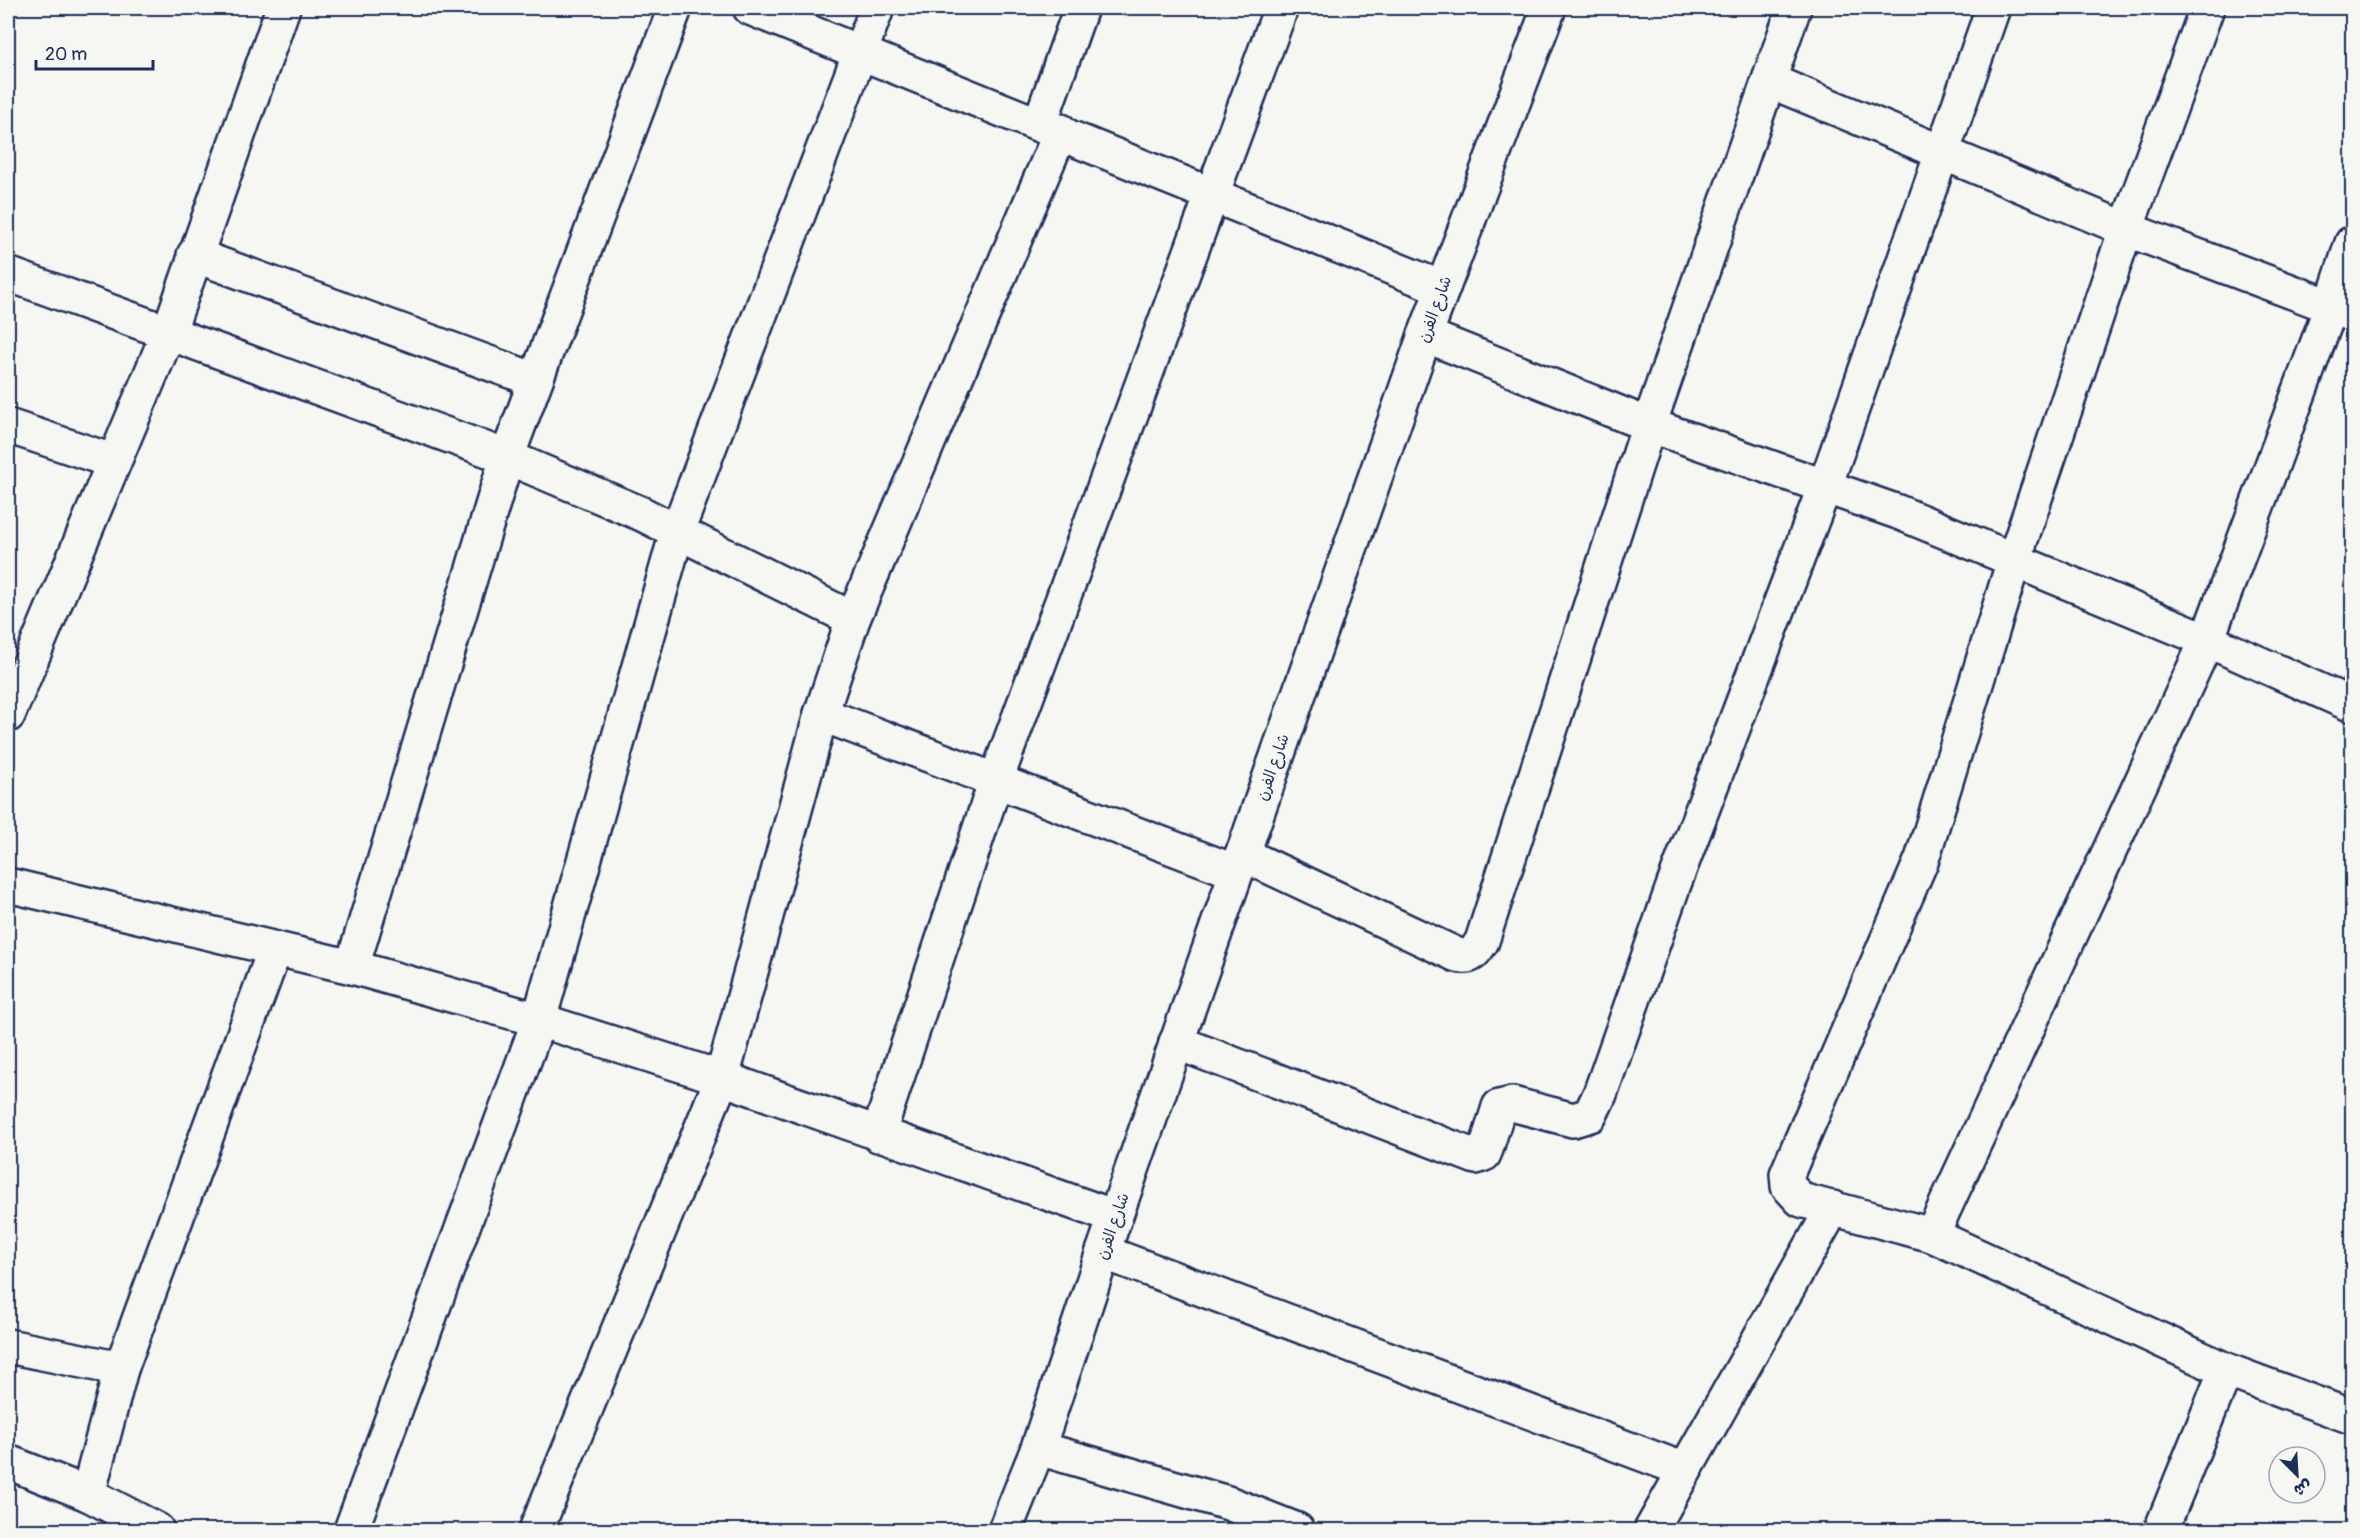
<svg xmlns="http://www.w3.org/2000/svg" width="2360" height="1538" viewBox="0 0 2360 1538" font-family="Pangolin,'Playpen Sans Arabic',sans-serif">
<rect width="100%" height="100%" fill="#f6f6f2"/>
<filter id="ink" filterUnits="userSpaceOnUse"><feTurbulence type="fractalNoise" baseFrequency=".0167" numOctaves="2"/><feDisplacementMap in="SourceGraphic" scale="12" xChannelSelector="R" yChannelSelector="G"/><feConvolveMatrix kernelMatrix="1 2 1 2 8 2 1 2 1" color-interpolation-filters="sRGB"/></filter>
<g filter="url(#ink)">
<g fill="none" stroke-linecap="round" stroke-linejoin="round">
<!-- street casing -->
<g stroke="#1b2f5e" stroke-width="38">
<g id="street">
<path d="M750 8 1442 288"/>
<path d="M2207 8 2126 229 2014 560 1922 859 1787 1174 1788 1186 1801 1200 1932 1235 2226 1370 2352 1417"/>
<path d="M1770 81 2126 229 2351 314"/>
<path d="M1040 123 1081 8"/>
<path d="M194 255 535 380"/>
<path d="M8 274 507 457 642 514 853 619"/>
<path d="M1425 335 1649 425 1898 512 2207 640 2352 705"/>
<path d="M8 426 112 461"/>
<path d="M821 714 1236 872"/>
<path d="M8 715 169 331 283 8"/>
<path d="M1242 854 1457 955C1471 959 1475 952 1482 941L1649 425 1794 8"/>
<path d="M8 885 352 967 539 1020 722 1078 1115 1217"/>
<path d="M352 967 507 457 675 8"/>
<path d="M1176 1042 1476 1157 1484 1154 1486 1149 1499 1107 1512 1104 1573 1120 1590 1115 1600 1094 1674 884 1825 486 1993 8"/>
<path d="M878 1135 996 780 1281 8"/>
<path d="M1932 1235 2207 640 2331 307 2352 243"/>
<path d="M1103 1252 1685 1470"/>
<path d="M8 1346 121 1369"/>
<path d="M1038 1448 1228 1503 1297 1530"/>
<path d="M8 1462 88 1494 157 1530"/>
<path d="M88 1494 121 1369 275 949"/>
<path d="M351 1530 539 1020 677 532 877 8"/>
<path d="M536 1530 722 1078 821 714 853 619 1061 131"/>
<path d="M1005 1530 1038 1448 1103 1252 1425 335 1549 8"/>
<path d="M1651 1530 1833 1208"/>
<path d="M2161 1530 2226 1370"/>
</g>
</g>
<!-- street -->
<use href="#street" stroke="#f6f6f2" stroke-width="33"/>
</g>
</g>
<g text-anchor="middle" stroke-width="4.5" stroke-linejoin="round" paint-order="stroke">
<!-- street labels -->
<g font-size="16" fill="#1b2f5e" stroke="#f6f6f2">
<text transform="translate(1434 309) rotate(-70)" y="6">شارع الفرن</text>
<text transform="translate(1272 767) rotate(-71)" y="6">شارع الفرن</text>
<text transform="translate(1112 1226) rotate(-71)" y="6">شارع الفرن</text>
</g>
</g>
<!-- margin -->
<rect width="2360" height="1538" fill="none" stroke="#f6f6f2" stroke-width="30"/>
<rect x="15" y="15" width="2330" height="1508" fill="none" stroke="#1b2f5e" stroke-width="2" filter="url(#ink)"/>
<!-- north arrow -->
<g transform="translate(2297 1475) rotate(156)"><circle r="28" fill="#f6f6f2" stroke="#9ea6b7" stroke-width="1.5"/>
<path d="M0-4.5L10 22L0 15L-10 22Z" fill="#1b2f5e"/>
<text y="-9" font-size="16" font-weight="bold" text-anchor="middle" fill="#1b2f5e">ش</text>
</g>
<!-- scale -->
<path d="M36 60v9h117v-9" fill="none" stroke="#1b2f5e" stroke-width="3"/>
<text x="45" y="60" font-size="18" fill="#1b2f5e" stroke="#f6f6f2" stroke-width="4.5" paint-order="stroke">20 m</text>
</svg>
